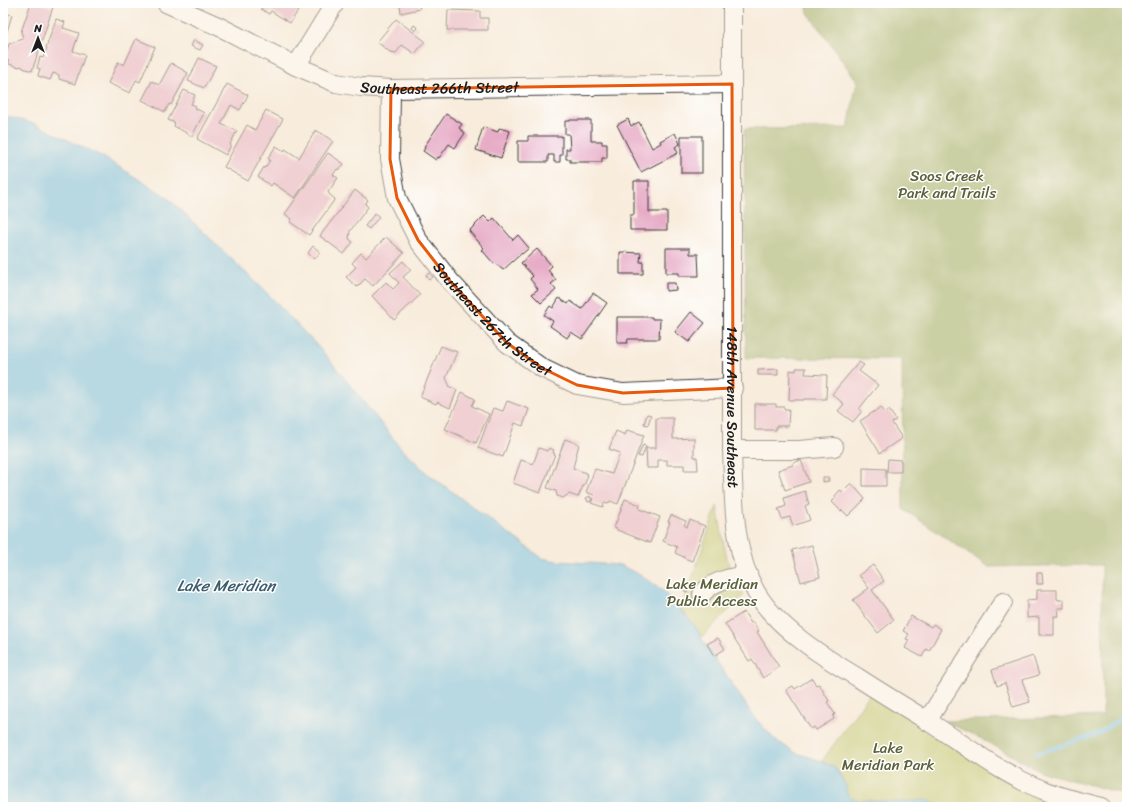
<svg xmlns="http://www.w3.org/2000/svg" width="1130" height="810" viewBox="0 0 1130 810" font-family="Sriracha,sans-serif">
<rect width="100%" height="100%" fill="#fff"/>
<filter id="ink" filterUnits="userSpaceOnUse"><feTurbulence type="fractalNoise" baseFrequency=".025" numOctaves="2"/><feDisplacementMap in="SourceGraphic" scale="8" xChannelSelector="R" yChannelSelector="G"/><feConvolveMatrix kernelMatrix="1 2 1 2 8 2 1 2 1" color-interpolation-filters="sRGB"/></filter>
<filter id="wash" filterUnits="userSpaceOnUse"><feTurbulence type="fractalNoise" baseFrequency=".012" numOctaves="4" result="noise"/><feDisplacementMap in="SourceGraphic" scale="16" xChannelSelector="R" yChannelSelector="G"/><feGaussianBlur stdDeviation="0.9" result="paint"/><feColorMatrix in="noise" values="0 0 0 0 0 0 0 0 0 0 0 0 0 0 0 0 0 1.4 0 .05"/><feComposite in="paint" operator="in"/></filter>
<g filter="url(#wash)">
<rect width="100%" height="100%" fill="#f8ecdc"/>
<!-- green -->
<g fill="#bbc86a" stroke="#6c7243">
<path d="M717 506 724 545 732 578 737 587 744 595 701 638 698 630 681 610Z"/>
<path d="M874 688 1010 775 1101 807H848L846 786 835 768 822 761Z"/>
</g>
<!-- forest -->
<path fill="#94ac5e" stroke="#58643d" d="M806 3H1127V795L1042 772 982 739 944 721 1103 716 1102 565 989 567 903 509 902 359 746 358 744 129 848 128 857 81 808 13Z"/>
<!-- water -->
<path fill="#6bbfe8" stroke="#446e82" d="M3 115 35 124 103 157 167 197 266 292 324 353 401 448 427 473 542 558 557 561 620 565 640 575 663 591 689 619 698 630 701 638 755 718 775 740 796 753 822 761 835 768 846 786 847 794 851 798 857 800 902 802 924 800 934 802 935 806 933 807H3Z"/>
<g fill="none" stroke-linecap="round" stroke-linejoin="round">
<!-- stream -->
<path stroke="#6bbfe8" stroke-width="4" d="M1036 754 1098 734 1124 716 1127 715"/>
</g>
<g id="blocks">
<!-- building -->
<g fill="#e7adc7">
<path d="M31 3H39L53 7 32 71 23 68V67L20 66 19 67 9 64V61L6 60 5 62H3L9 44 23 39V37L21 32Z"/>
<path d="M264 3H303L290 23 271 11 269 14 261 9Z"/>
<path d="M394 3H424V4L419 6 420 9 401 13 400 5H394Z"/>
<path d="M448 10 480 11V18H488V30H447Z"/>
<path d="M3 12 12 15 3 45Z"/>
<path d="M56 19 65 22 63 28 79 33 73 51 85 55 75 84 59 79V75L53 73 50 80 38 76V75L40 69 37 68 40 57 43 58 47 48H46Z"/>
<path d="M396 19 425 41 415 54 402 45 396 53 390 52 377 42Z"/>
<path d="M414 25 418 28 415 31 412 28Z"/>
<path d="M136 39 155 47 140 82 136 80 130 93 108 83 118 62 124 65Z"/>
<path d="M194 40 203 45 200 50 191 46Z"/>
<path d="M199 58 216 66 204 88 188 81Z"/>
<path d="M171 63 188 73 171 105 169 104 165 112 142 100 152 81 159 85Z"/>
<path d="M227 84 248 95 240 110 231 105 221 124 237 131 230 144 231 145 226 155 197 139Z"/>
<path d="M184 90 195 95 191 104 196 106 195 108 204 113 192 136 174 126 175 123 168 120Z"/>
<path d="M266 110 283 119 248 181 224 167 247 125 255 130Z"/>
<path d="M446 114 462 124 459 128 465 133 455 148 449 144 439 158 438 157 436 160 423 151 425 148 424 147Z"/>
<path d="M628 119 631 126 639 122 652 148 661 143 660 141 675 133 680 144 675 147 678 153 641 172 617 125Z"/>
<path d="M570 120H591V141H602V144H607V158H602V162H570V159H566V149H570L569 134H565V121H570Z"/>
<path d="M483 127 498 132 499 128 510 131 501 158 476 150Z"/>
<path d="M316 130 333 141 295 198 273 183 271 186 258 177 264 167 265 168 270 160 268 158 276 146 284 151 285 149 299 158Z"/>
<path d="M528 136H562V155H560V162H554V155H548V162H518V141H528Z"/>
<rect x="681" y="136" width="21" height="37"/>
<path d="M328 153 344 164 339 170 337 169 333 175 338 178 328 192 329 194 335 199 309 235 290 222 292 219 285 214Z"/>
<path d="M634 181H649V212H667V230H630V215H634Z"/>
<path d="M355 190 368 200 365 204 368 207 350 231 349 239 353 242 344 254 320 236Z"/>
<path d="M375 213 379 217 369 229 365 226Z"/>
<path d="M484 216 490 222 494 218 513 240 518 235 529 248 522 254V253L503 270 495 263 494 264 482 250 484 248 469 231Z"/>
<path d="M386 237 404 253 373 286 365 279 357 287 346 277 356 267 352 263 361 253 366 258Z"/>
<path d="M313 246 320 252 315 259 313 257V258L308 253Z"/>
<path d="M666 248H690V254H698L699 276H679V273H666Z"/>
<path d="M537 249 552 266 548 270 556 280 551 284 556 290 541 303 532 294 538 289 530 279 533 276 521 263Z"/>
<path d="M620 252 641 253 640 262H643V274H620Z"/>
<path d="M403 261 411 270 403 277 420 295 394 320 372 296 386 282 393 289 399 283 390 273Z"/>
<path d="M429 273 433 277 429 280 426 275Z"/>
<path d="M666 283H675L676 290 666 291Z"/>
<path d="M593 293 607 303 582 339 571 332 567 338 550 326 553 321 544 315 550 306 553 308 559 298 568 304 570 301 582 309Z"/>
<path d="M691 312 705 323 689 342 675 332Z"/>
<path d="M617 317H652V319H660L659 339H628L627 343H617Z"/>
<path d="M441 346 457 352 446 378 450 387 457 390 450 408 437 402 436 404 420 397Z"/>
<path d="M859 362 864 365 859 371 878 385 859 409 862 411 853 422 838 411 844 404 832 394Z"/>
<path d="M796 368H806L805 374 827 375 826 399H804V400H789L790 370 796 371Z"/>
<path d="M778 369V375H758V370Z"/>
<path d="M462 392 475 399 472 406 489 414 476 443 445 429Z"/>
<path d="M507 401 529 409 523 426 515 423 503 457 478 448 493 408 503 411Z"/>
<path d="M755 404H776V407H784V409H789L788 426H776V430H755Z"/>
<path d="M881 407 885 413 889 410 896 420 892 423 902 438 880 453 860 421Z"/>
<path d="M647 414 651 415 648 425 644 424Z"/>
<path d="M656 418H673V439L694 438V457H697L698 470H684V465H667V460H658V468H647L646 448H656Z"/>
<path d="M627 430 644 435 618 504 610 501 608 504 604 503 603 507 591 503 594 495 586 492 595 469 612 474 620 453 609 449 616 431 625 435Z"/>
<path d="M565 439 579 444 573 468 586 473V474L588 475 584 486H583L578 497 569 494 563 498 557 496 556 491 547 488Z"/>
<path d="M643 445 646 446 642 457 638 456Z"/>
<path d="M539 448 547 451 549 448 554 450 553 453 555 454 540 493 513 483 521 460 533 464Z"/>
<path d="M888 459 901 460V472H887Z"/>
<path d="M801 460 809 482 785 490 778 470 793 465V463Z"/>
<path d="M863 468 886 469V486H863Z"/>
<path d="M823 477H828L829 481 823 482Z"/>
<path d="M851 483 865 499 848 516 842 510 841 511 832 502 836 497 835 496 840 490 842 492Z"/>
<path d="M805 491 809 504 805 506 810 520 793 526 790 517 782 519 778 509 786 506 784 498Z"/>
<path d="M590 496 592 501 588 502 586 498Z"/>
<path d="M625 499 640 505 639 509 660 517 650 543 617 530V529L614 528Z"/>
<path d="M671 515 686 521 684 525 687 527 690 520 705 526 692 561 684 558V557L675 553 677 547 663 541 670 522H668Z"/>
<path d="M812 545 820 577 801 582 792 550Z"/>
<path d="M873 565 884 581 872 590 894 620 878 633 853 600 869 588 859 575Z"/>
<path d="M1037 573H1042L1043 584H1037Z"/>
<path d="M684 586 688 587 687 592 683 590Z"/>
<path d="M1037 590H1057V599H1058V600H1064V608H1058L1059 616H1054V635H1039V617L1027 618V600L1037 599Z"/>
<path d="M744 612 751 623 753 622 759 631 757 632 779 667 763 678 752 659 749 661 725 624Z"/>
<path d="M911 616 931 627 933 624 941 629 929 651 926 649 922 657 905 648 909 640 906 639 909 634 903 631Z"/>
<path d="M718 638 725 649 714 656 707 644Z"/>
<path d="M1033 656 1039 675 1022 680 1030 702 1013 707 1005 683 997 686 992 670Z"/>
<path d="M812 678 816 685 819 684 829 701 827 702 835 714 833 716 834 719 816 730 814 727 811 729 786 690 793 686 795 689Z"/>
</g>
</g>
</g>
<g filter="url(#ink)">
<use href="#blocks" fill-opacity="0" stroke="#3d3b39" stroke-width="1"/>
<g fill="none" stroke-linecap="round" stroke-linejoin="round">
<!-- minor casing -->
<g stroke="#3d3b39" stroke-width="20">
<g id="minor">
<path id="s1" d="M166 3 220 27 296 66 336 83 361 87 391 89 732 84"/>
<path id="s2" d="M732 3V450C734 497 732 550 756 592 777 628 822 656 857 677 880 692 903 706 926 720 964 744 1001 774 1043 790 1060 797 1082 802 1101 807"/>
<path d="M296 66 335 3"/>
<path id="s3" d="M391 89 390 159 397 198 418 240 450 281 507 343 542 368 577 385 623 393 733 388"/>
<path d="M732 450H799L834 447"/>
<path d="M702 594C714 580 730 578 748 574"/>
<path d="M927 721 1003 602"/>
</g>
</g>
<!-- minor -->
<use href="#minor" stroke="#fff" stroke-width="18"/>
</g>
</g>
<!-- marked area -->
<path d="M0 0H1130V810H0ZM732 84 733 388 623 393 577 385 542 368 507 343 450 281 418 240 397 198 390 159 391 89Z" fill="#f8ecdc" fill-opacity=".55" fill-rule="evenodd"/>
<path fill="none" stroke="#e8590c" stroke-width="3" stroke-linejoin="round" d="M732 84 733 388 623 393 577 385 542 368 507 343 450 281 418 240 397 198 390 159 391 89Z"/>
<g text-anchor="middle" stroke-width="3" stroke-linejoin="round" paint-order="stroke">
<!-- street labels -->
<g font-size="15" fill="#1c1c1c" stroke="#fff">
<text dy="5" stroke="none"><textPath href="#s1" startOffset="292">Southeast 266th Street</textPath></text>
<text dy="5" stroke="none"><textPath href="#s3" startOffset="266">Southeast 267th Street</textPath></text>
<text dy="5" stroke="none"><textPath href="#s2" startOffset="404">148th Avenue Southeast</textPath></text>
</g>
<!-- park labels -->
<g font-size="15" fill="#5c613b" stroke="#fff">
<text x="947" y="181">Soos Creek<tspan x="947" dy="17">Park and Trails</tspan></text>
<text x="712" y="589">Lake Meridian<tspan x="712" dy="17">Public Access</tspan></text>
<text x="888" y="753">Lake<tspan x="888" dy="17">Meridian Park</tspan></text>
</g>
<!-- water labels -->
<g font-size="16" font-style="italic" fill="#3c5d6e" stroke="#fff">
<text x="226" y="591">Lake Meridian</text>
</g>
</g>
<!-- margin -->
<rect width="1130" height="810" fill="none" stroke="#fff" stroke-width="16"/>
<!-- north arrow -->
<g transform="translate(38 38)" stroke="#ffffff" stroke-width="3" paint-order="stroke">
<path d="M0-3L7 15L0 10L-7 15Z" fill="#1c1c1c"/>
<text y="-6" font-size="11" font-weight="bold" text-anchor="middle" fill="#1c1c1c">N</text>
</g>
</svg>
